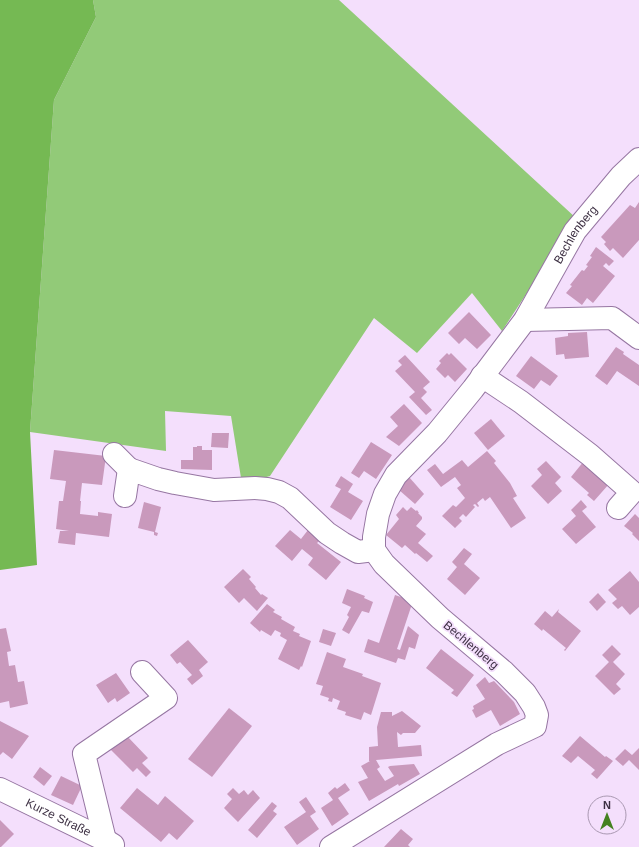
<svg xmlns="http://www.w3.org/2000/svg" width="639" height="847" viewBox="0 0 639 847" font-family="Helvetica,sans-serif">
<rect width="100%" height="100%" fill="#f4dffc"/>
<!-- green -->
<path fill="#92ca78" d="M93 0H339L576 218 502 331 472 293 417 353 374 318 270 476 242 484 231 416 165 411 166 451 30 432 54 100 96 17Z"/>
<!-- forest -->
<path fill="#75b953" d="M0 0H93L96 17 54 100 30 432 37 565 0 570Z"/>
<!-- building -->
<g fill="#c999bc">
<path d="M639 202V240L623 258 613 248 610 251 604 244 606 242 601 237 630 205 635 208Z"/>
<path d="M596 247 614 261 609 266 606 263 603 266 615 276 593 303 587 298 582 305 566 293 572 286 570 285 581 271 582 270 584 271 588 266 586 265 592 257 590 256Z"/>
<path d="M469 312 491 335 477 349 465 338 459 344 448 333Z"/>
<path d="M587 332 589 357 565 359 564 354 556 355 555 338 568 336V333Z"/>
<path d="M616 347 624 352 623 354 639 365V386L617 371 607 385 595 376Z"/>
<path d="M447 353 449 355 451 353 467 369 455 382 448 375 445 378 436 369 441 363 439 361Z"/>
<path d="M405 355 430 382 423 388 427 392 421 398 432 410 426 415 409 397 415 392 395 371 402 365 398 361Z"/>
<path d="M531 356 558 376 550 386 541 380 534 389 516 376Z"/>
<path d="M404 404 422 423 399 446 386 437 398 426 390 417Z"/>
<path d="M491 419 505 436 488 450 474 433Z"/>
<path d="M212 433H229L228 448 211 447Z"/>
<path d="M371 442 392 455 376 479 364 471 359 478 351 473Z"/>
<path d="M197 446H202V450H212V470L181 469V460H193V447H197Z"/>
<path d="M54 450 106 456 102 485 82 483 80 501H81L80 514 98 516V512L112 514 109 537 76 533 75 545 58 543 60 531H69L56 529 59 501H63L66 481 50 479Z"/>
<path d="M487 451 496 461 494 463 510 483 517 496 513 498 526 518 511 528 490 497 485 501 483 498 477 503 479 506 478 507 475 504 473 505 475 507 466 517 463 514 459 518 462 521 455 528 442 516 453 505 456 507 465 498 457 488 461 485 455 477 441 487 427 470 435 464 443 474 462 460 468 467Z"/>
<path d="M546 461 561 477 555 483 562 491 548 504 531 486 542 475 537 469Z"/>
<path d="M584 461 609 484 594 501 587 495 589 493 571 477Z"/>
<path d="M341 476 353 484 348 492 363 501 351 520 330 507 341 489 335 486Z"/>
<path d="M409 477 424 494 415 504 399 490Z"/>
<path d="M581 500 587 507 582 511 596 527 576 544 562 529 576 516 571 510Z"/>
<path d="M144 502 161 507 155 532 158 533 157 536 154 535V532L138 528Z"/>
<path d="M403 507 407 511 411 507 416 511 417 510 419 513H418L422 517V519L416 526 426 534 418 543 433 556 427 562 416 553 415 554 405 545 402 548 386 535 399 519 396 515Z"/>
<path d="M635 514 639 518V541L632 534 633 533 624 526Z"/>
<path d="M290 530 301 539 308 530 320 540 317 543 341 562 326 580 308 565 313 558 302 549 292 561 275 546Z"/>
<path d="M464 548 472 554 464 564 480 578 465 595 447 579 457 567 452 562Z"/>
<path d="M243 569 251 577 249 579 256 587 255 588 261 595 262 594 268 598 257 611 244 598 239 603 224 587Z"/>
<path d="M630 571 639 582V607L630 615 622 606 618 609 612 603 617 599 608 590Z"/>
<path d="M347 589 365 596 364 598 373 602 369 613 362 611 349 634 342 630 349 617 347 615 351 607 342 603Z"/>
<path d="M598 593 606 602 597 611 589 602Z"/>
<path d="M395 595 413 601 397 649 400 650 408 626 419 635 415 649 409 647 405 660 398 658 396 663 364 652 368 639 379 643Z"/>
<path d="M267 604 275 610 273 612 282 617 281 619 295 627 293 631 300 634 299 636 311 641 302 667 301 666 299 670 278 659 287 640 280 636 281 633 275 630 271 636 261 630 260 632 250 623Z"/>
<path d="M559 609 558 612 581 631 565 651 564 650 566 648 543 629 542 631 534 624 545 611 552 617Z"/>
<path d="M6 628 11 651 7 652 9 666 15 665 18 682 24 681 28 704 10 708 9 701 0 703V629Z"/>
<path d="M323 629 336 633 331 646 319 642Z"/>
<path d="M188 640 208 662 199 670 203 676 192 685 187 679 192 675 180 662 177 664 170 655Z"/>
<path d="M612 645 621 654 613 662 625 674 616 684 621 689 614 695 595 676 609 662 602 655Z"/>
<path d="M441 649 474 675 457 697 451 693 454 690 426 668Z"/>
<path d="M327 652 346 659 343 667 363 674 362 676 381 683 371 715 364 712 361 720 345 715 346 712 337 709 340 701 333 698 332 702 328 701 329 698 320 695 323 686 316 684Z"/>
<path d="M116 673 130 693 117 702 115 698 108 703 96 685Z"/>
<path d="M485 677 489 683 494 681 514 702 520 714 500 726 491 710 476 718 472 710 474 709 473 706 485 699 476 685Z"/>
<path d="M229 708 252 726 212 777 188 759Z"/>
<path d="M402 711 421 726 415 733H403L401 735 397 732 398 747 421 745 422 756 376 760 380 767 377 769 385 781 394 776 388 767 390 766 414 764 420 774 399 786 398 784 369 801 358 782 368 778 361 766 370 761H369V747L378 746 377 727 381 712H392V716Z"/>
<path d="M0 721 29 736 12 759 3 752 0 755Z"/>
<path d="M126 735 148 758 142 763 151 772 146 777 137 768 133 772 109 748 112 746 113 748Z"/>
<path d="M580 736 605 757 606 756 613 761 597 779 591 774 595 770 578 756 571 763 562 756Z"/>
<path d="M639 748V770L629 760 623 766 615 759 625 749 632 755Z"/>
<path d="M40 767 52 776 44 786 33 777Z"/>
<path d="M61 776 82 786 73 805 51 795Z"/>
<path d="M345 783 350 790 338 798 349 814 332 826 321 808 333 800 328 793 335 787 337 789Z"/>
<path d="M137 788 158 805 165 796 194 821 177 840 169 833 161 842 120 808Z"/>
<path d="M233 788 239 794 244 790 248 795 253 790 260 798 238 822 224 808 232 799 227 794Z"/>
<path d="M306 797 316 812 310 816 319 829 297 845 284 827 306 812 299 802Z"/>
<path d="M272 802 277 806 273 811 277 814 257 838 248 830Z"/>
<path d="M0 820 14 834 1 847H0Z"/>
<path d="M401 829 413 839 408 845 410 847H384Z"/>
</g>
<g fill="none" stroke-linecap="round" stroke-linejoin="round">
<!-- minor casing -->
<g stroke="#9676a2" stroke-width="24">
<g id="minor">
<path d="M525 320 612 318 639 338"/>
<path d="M482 376 521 402 590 455 632 492 618 508"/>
<path d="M114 454 129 469"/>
<path d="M125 496 129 469 158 479 175 483 214 490 255 488 267 489 279 492 290 498 327 533 342 543 358 552 374 550"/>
<path id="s1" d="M0 789 105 840 113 845"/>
<path d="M105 840 84 754 166 698 142 672"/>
<path id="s2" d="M331 847 497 744 535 726 537 715 534 707 525 693 504 672 440 618 384 564 374 550V537L378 514 385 494 396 475 437 433 473 389 525 320 575 231 621 176 639 159"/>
</g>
</g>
<!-- minor -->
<use href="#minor" stroke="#fff" stroke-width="22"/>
</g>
<g text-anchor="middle" stroke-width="3.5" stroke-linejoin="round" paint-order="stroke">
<!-- street labels -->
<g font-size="12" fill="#3c2f42" stroke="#f4dffc">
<text dy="4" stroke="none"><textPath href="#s2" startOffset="863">Bechlenberg</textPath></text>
<text transform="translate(471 645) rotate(40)" y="4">Bechlenberg</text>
<text dy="4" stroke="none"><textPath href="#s1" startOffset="65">Kurze Straße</textPath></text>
</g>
</g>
<!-- north arrow -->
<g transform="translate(607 815)"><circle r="19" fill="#f4dffc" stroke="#aa99b2"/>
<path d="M0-3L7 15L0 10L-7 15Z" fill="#448120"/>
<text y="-6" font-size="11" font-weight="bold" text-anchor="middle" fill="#3c2f42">N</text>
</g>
</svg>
